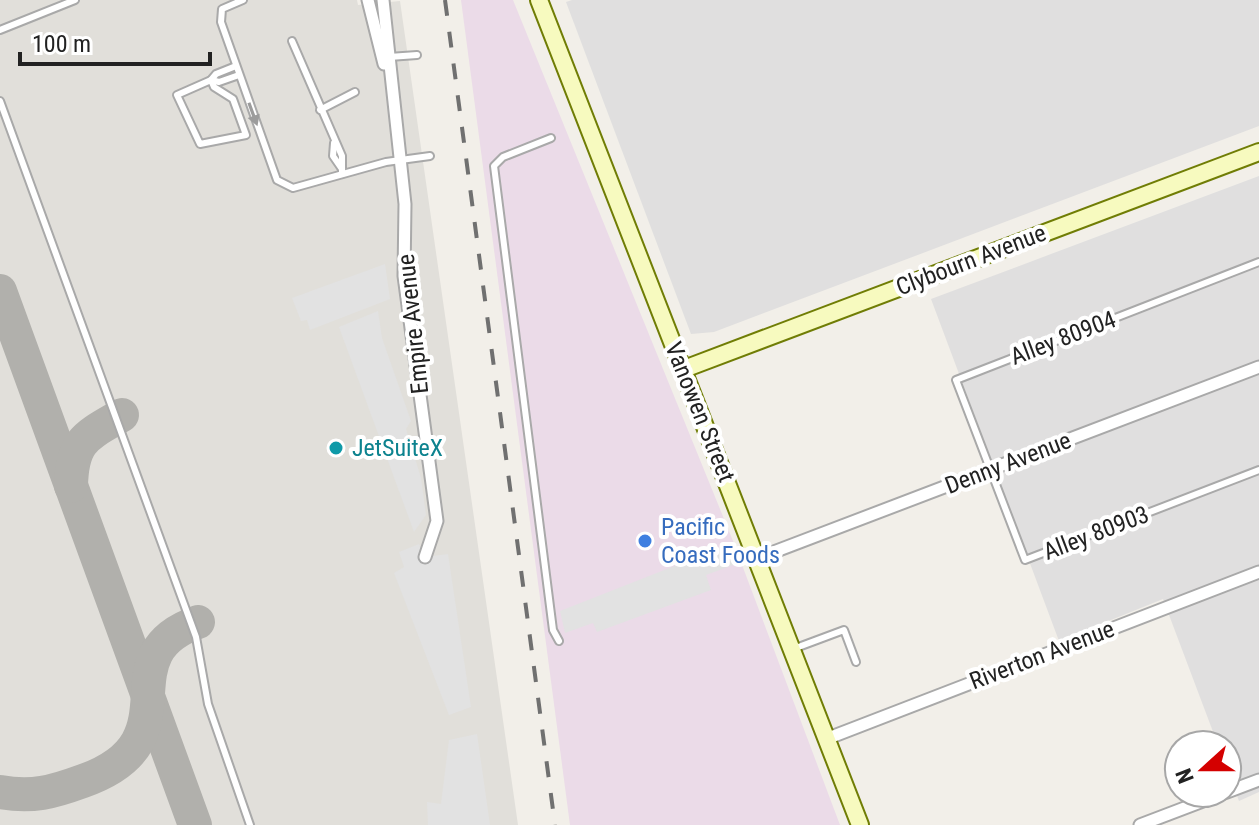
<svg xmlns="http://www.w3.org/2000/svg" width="1259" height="825" viewBox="0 0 1259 825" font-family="'Roboto Condensed',sans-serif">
<rect width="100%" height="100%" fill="#f2efe9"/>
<!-- residential -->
<g fill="#e0dfdf">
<path d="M572 0H1259V126L714 332 691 334 566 2Z"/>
<path d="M1259 176V792L1239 801 1227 769V745H1218L1163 599 1059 641 931 299Z"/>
</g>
<!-- industrial -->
<path fill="#ebdbe8" d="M461 0H513L733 541 840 825H570Z"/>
<!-- airport -->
<path fill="#e1dfda" d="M0 0H357L358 5 400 1 518 825H0Z"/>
<!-- parking -->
<g fill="#e2e2e2">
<path d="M385 264 390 299 310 330 307 320 301 321 292 298Z"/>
<path d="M378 311 382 338 411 421 406 429 421 478 426 515 414 532 339 327Z"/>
<path d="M419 544 425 557 448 554 471 707 449 715 394 573 404 567 399 552Z"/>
<path d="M728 545 736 564 706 575 711 590 597 632 593 623 565 633 560 611Z"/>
<path d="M477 734 490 825H428L427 802 441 804 449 740Z"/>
</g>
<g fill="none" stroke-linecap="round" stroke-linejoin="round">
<!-- taxiway -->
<g stroke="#b1b0ac" stroke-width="34">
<path d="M0 291 195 825"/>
<path d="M71 486C72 440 86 436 122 415"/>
<path d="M0 792C32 798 53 792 83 781 199 740 101 656 198 622"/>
</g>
<!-- lane casing -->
<g stroke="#a9a9a9" stroke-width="10">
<g id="lane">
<path d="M243 0 222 9 221 22 277 180 293 188 386 162 430 156"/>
<path d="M0 30 75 0"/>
<path d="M292 41 342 156V174"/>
<path d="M389 57 417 55"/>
<path d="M236 66 216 74 211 80 219 82 239 75"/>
<path d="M211 80 214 87 233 99 246 135 200 144 177 95Z"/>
<path d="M0 101 196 637 208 704 250 825"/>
<path d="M320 110 355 92"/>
<path d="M551 138 503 157 494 166 553 630 559 641"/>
<path d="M334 143 333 156 342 169"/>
<path d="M1259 262 956 380 1025 560 1259 470"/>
<path d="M793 649 844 630 856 662"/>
</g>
</g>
<!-- street casing -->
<g stroke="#a9a9a9" stroke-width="15">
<g id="street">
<path d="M368 0 384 64"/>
<path d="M383 0 405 204 404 276 437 521 425 557"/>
<path d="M758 558 1259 367"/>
<path d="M826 739 1259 572"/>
<path d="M1227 792 1259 780"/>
<path d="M1140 825 1224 793"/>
</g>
</g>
<!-- secondary casing -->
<g stroke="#707d05" stroke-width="20">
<g id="secondary">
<path d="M539 0 860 825"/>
<path d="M684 369 1259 152"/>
</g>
</g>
<!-- lane -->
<use href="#lane" stroke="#fff" stroke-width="6"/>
<!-- street -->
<use href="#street" stroke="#fff" stroke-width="11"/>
<!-- secondary -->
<use href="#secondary" stroke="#f7fabf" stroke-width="16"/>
<!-- rail -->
<path stroke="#707070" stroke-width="4" stroke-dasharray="16 16" stroke-linecap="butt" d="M445 0 555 825"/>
</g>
<!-- one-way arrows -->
<defs><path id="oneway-solid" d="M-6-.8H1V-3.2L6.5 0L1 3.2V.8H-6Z" transform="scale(2)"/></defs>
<use fill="#9c9c9c" href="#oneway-solid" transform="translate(253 114) rotate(70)"/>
<!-- markers -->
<circle fill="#0f9aa8" stroke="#fff" stroke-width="3" cx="336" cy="448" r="8"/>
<circle fill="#3f7fe0" stroke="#fff" stroke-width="3" cx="645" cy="541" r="8"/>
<g text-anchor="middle" stroke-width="8" stroke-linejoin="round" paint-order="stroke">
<!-- street labels -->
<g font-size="24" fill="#222" stroke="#fff">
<text transform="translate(971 260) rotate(-21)" y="8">Clybourn Avenue</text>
<text transform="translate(413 324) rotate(-96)" y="8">Empire Avenue</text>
<text transform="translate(1063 338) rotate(-21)" y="8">Alley 80904</text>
<text transform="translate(700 412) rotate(68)" y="8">Vanowen Street</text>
<text transform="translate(1008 463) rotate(-21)" y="8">Denny Avenue</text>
<text transform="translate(1096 533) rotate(-21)" y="8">Alley 80903</text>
<text transform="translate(1042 655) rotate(-21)" y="8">Riverton Avenue</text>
</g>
<!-- culture labels -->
<g font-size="24" fill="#0d838f" stroke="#fff" text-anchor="start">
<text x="352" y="456">JetSuiteX</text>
</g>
<!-- shop labels -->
<g font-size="24" fill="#366cbe" stroke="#fff" text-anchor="start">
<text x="661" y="535">Pacific<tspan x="661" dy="28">Coast Foods</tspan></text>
</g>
</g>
<!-- north arrow -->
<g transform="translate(1203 769) rotate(249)"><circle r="38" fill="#ffffff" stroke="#a7a7a7" stroke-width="2"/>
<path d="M0-6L14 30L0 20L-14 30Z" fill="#d40000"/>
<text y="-12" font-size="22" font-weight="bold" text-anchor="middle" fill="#222222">N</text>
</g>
<!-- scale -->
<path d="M20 52v12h190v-12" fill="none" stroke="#222222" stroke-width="4"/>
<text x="32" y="52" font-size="24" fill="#222222" stroke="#ffffff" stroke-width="6" paint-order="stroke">100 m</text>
</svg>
